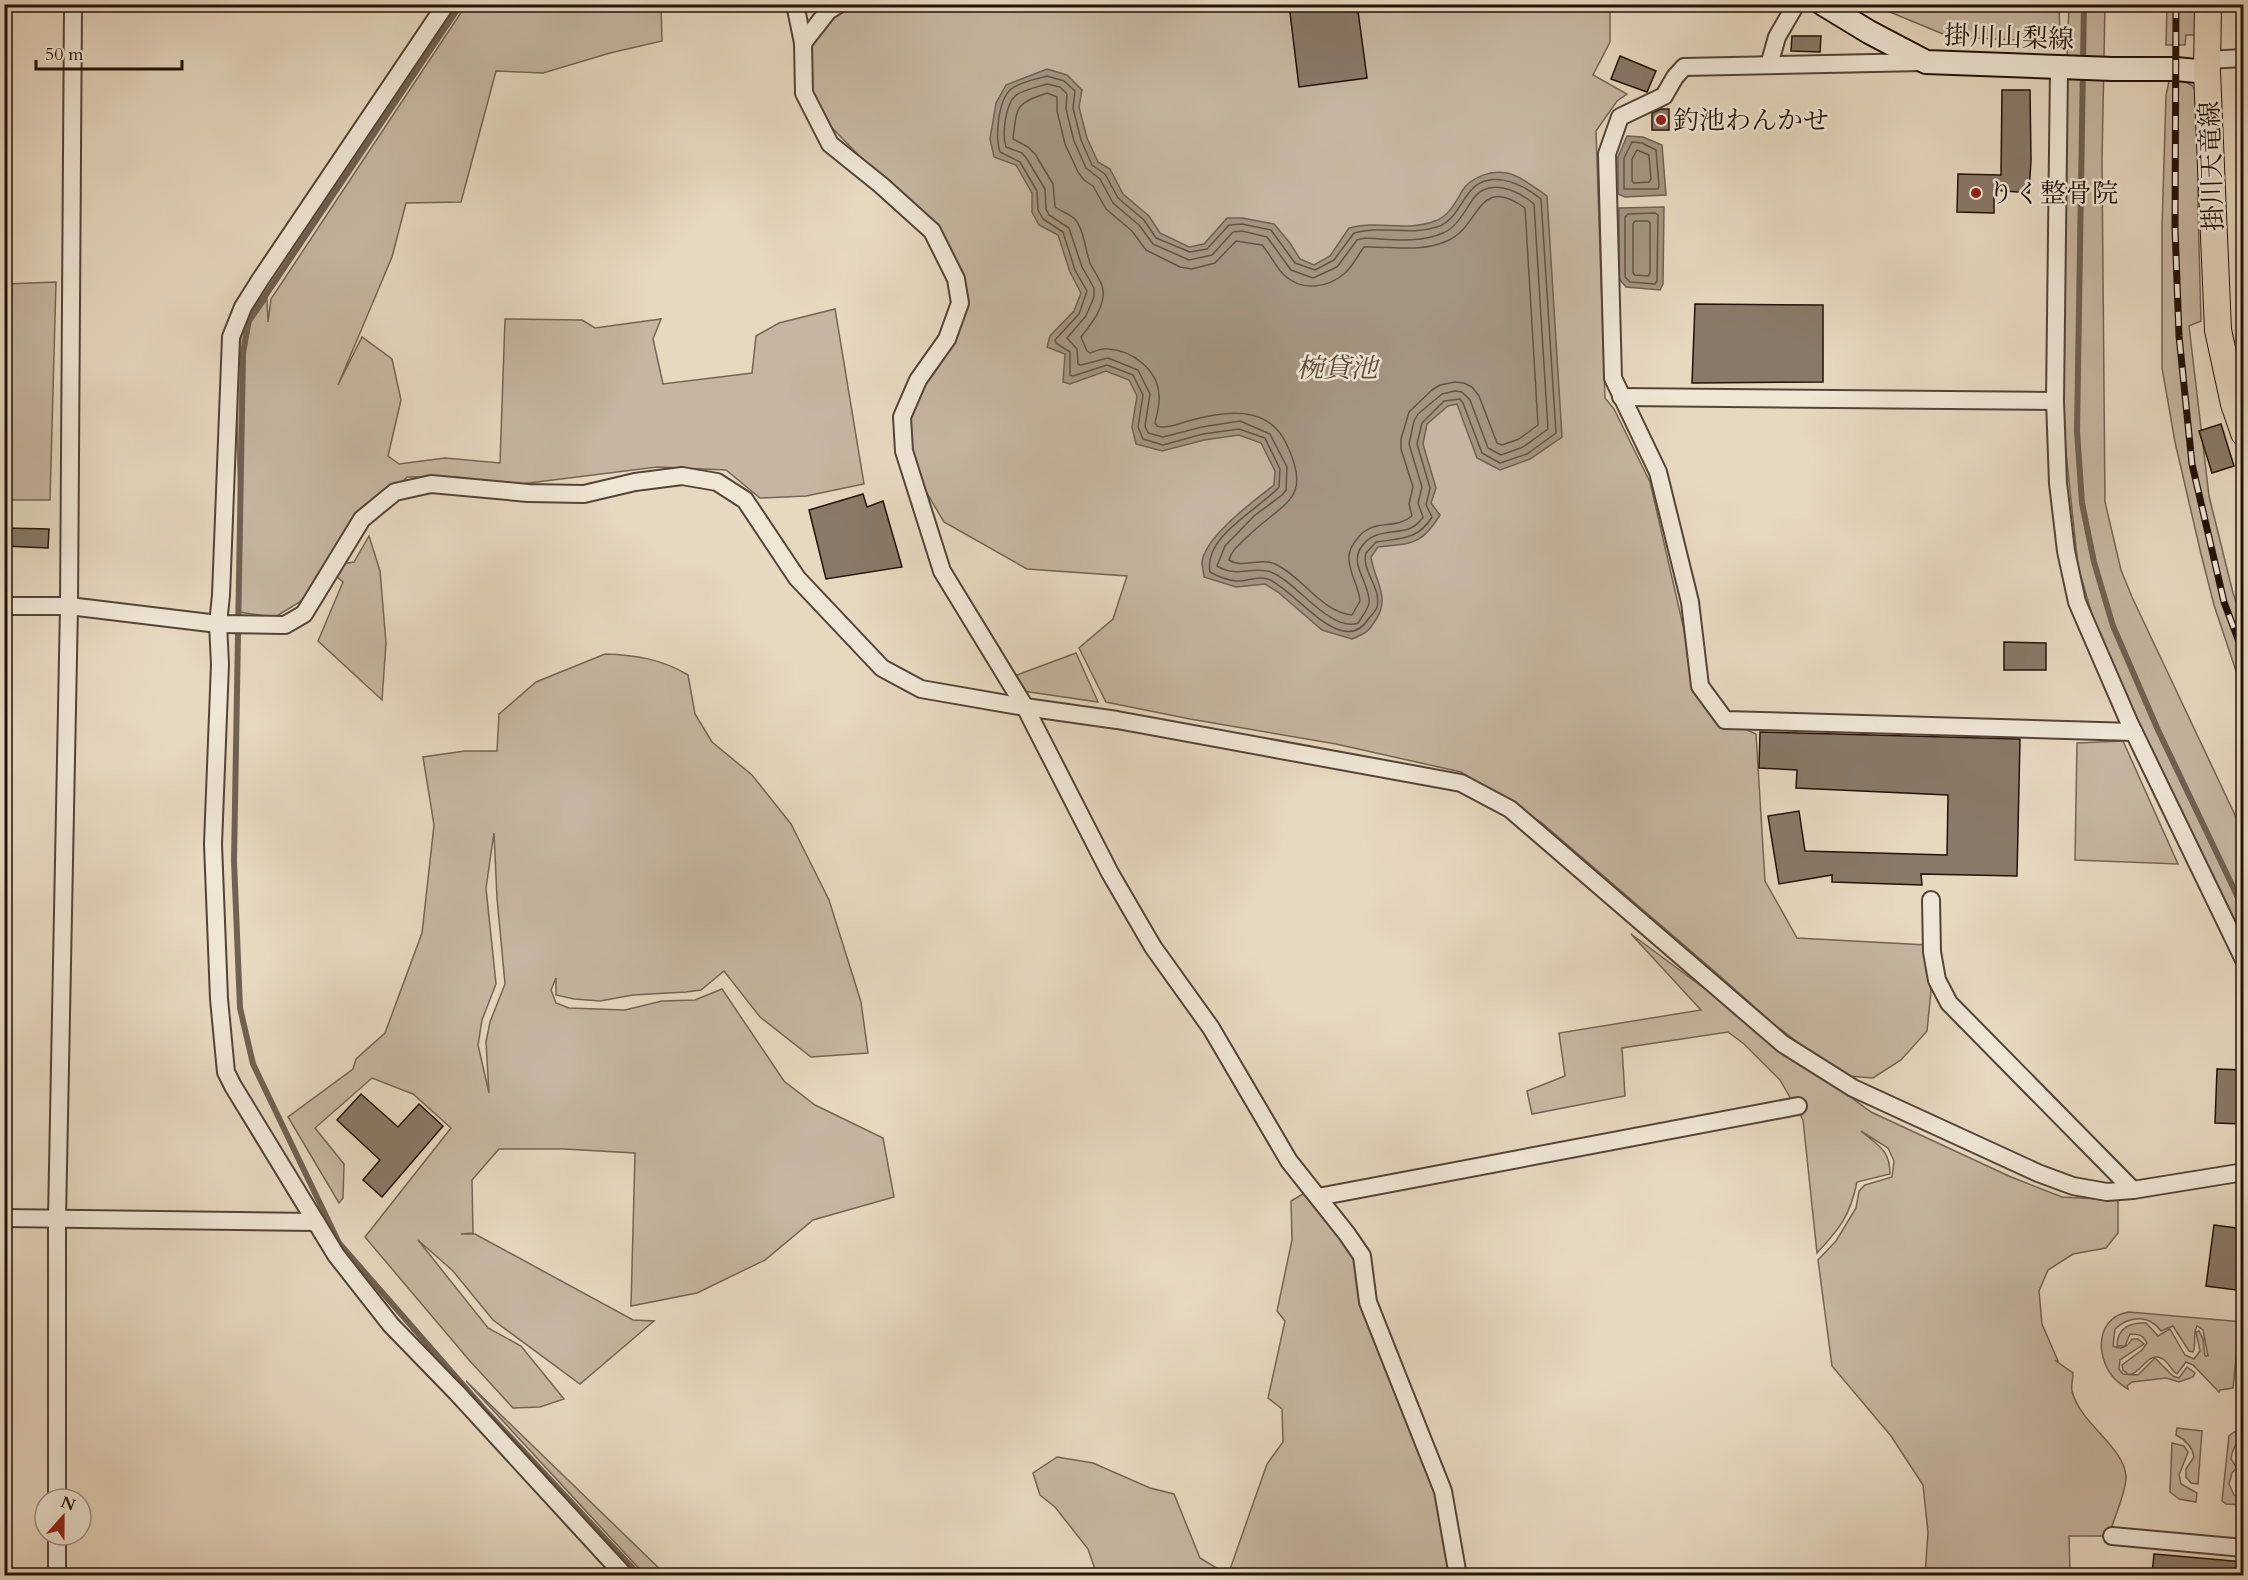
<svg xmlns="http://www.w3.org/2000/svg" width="2248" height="1580" viewBox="0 0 2248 1580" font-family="Cardo,'Noto Serif JP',serif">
<rect width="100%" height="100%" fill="#e7d8c0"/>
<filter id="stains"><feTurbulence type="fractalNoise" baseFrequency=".00333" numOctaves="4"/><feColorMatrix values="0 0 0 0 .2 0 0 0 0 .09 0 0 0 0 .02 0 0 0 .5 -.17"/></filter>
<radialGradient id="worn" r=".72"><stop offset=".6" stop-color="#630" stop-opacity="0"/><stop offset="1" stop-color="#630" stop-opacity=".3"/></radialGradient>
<!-- green -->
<g fill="#c6b6a1" stroke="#746454" stroke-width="1.5" fill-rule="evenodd">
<path d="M839 4 1610 5V42L1593 75 1627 94 1617 101 1596 131 1605 398 1614 409 1650 482 1687 643 1725 720 1756 734 1765 881 1797 938 1927 945 1931 991 1927 1031 1901 1060 1873 1078 1848 1076 1824 1062 1776 1026 1713 970 1542 823 1461 772 1336 744 1190 719 1106 702 1079 648 1113 619 1127 576 1027 569 944 522 908 461 911 410 960 303 932 231 808 103 803 43Z"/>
<path d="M466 5H661L662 41 610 53 543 73 496 71 461 202 406 203 392 257 338 385 362 337 392 359 401 400 388 456 399 464 445 458 500 463 505 319 582 320 595 328 661 319 653 339 663 384 752 373 756 336 779 323 835 309 864 484 806 496 760 498 726 470 657 467 513 485 456 477H407L386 500 335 565 354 562 369 536 380 571 386 643 382 700 318 641 343 582 325 567 308 597 275 617 238 612 240 533 236 393 241 336 267 299 268 322 271 299Z"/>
<path d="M1873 5H2059L2060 42 1950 37Z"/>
<path d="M2069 5H2105L2102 161 2105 502 2121 570 2132 597 2243 832V938L2137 719 2096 629 2078 566 2061 405 2066 84Z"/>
<path d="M2167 5H2198V35H2186L2185 45H2166Z"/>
<path d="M2180 79 2193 86 2198 97V208L2201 321 2189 326 2209 496 2233 593 2243 621V692L2214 605 2201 554 2175 442 2162 368V227L2166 95 2169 81Z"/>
<path d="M56 282 50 500H5V284Z"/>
<path d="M1076 653 1098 702 1023 691 1017 675Z"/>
<path d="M605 654C635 655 662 659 688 675L695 714 712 742 752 775 791 824 829 900 861 1002 868 1053 811 1057 760 1017 724 971 701 990 686 992 633 995 600 1001 574 999 556 995V978L551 990 556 1003 569 1008 625 1010 662 1001 695 1000 722 989 784 1081 815 1105 883 1138 894 1197 813 1220 765 1260 697 1293 631 1306 635 1153 564 1149H499L472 1180 473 1233 461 1234H475L633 1320 654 1321 580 1384 493 1320 453 1271 418 1240 488 1328 521 1346 564 1399 540 1407 513 1408 469 1360 365 1237 451 1128 413 1094 372 1078 315 1128 344 1164 343 1198 339 1203 288 1117 353 1069 356 1059 385 1033 422 933 434 825 423 757 465 751H497L499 714 536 682ZM494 833 497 898 505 984 490 1022 486 1042 489 1093 478 1045 482 1020 496 984 486 888Z"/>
<path d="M2123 741 2178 864 2075 860 2077 743Z"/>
<path d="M1631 934 1871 1112 2011 1177 2062 1197 2118 1200V1233L2106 1248 2073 1254 2048 1270 2039 1291 2042 1324 2058 1361H2056L2073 1373C2073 1379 2071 1386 2072 1391 2080 1424 2123 1445 2126 1476 2127 1489 2115 1516 2111 1529L2126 1536H2069L2070 1575H1925L1928 1532 1923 1485 1891 1436 1832 1366 1818 1260 1836 1241 1856 1208 1859 1191 1865 1185 1892 1177 1894 1161 1888 1148 1861 1131C1878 1146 1890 1149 1890 1174L1857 1182C1850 1216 1840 1228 1817 1253L1803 1120 1780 1080 1744 1044 1728 1032 1622 1048 1625 1096 1532 1114 1527 1091 1565 1076 1559 1033 1701 1010Z"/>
<path d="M1303 1194 1347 1234 1444 1513 1453 1575H1228L1267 1464 1283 1442 1282 1409 1268 1398 1285 1321 1277 1311 1292 1240 1291 1201Z"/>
<path d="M2129 1312 2243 1322V1332L2238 1337 2233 1388 2220 1390 2219 1392 2193 1365 2186 1362 2177 1374C2171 1370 2169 1363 2163 1359 2148 1350 2142 1373 2129 1375L2123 1370 2122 1365 2142 1350 2147 1343C2143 1335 2139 1334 2130 1334L2125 1346H2117C2117 1328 2130 1322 2146 1323L2158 1336 2170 1329 2185 1355 2194 1359 2200 1351 2196 1332 2199 1331 2203 1339 2205 1356H2208L2203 1330 2197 1326C2192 1335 2197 1343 2193 1352L2189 1351 2173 1326 2161 1331C2149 1314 2129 1316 2115 1329L2113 1346C2122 1351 2128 1346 2132 1339H2138L2144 1344 2120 1360 2119 1369 2123 1374 2138 1375 2155 1358 2173 1376 2179 1378 2187 1367 2195 1373 2193 1377 2179 1382 2166 1378 2132 1382 2127 1386 2128 1389C2123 1386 2117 1382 2113 1377 2095 1355 2096 1317 2129 1312Z"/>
<path d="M466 1381 666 1575H645Z"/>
<path d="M2177 1428 2202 1431 2198 1484 2191 1483 2186 1477V1469L2194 1457C2192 1446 2186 1440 2176 1435Z"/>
<path d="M2234 1432H2243V1438C2235 1443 2232 1450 2231 1459L2237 1468 2232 1473 2229 1484 2234 1495 2243 1499V1505L2226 1504 2222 1501 2229 1436Z"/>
<path d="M2172 1443 2184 1446 2188 1452 2179 1475 2181 1484 2197 1493 2196 1502 2179 1499 2170 1492Z"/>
<path d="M1057 1457 1093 1463 1150 1488 1174 1494 1200 1558 1228 1575H1097L1088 1549 1055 1507 1040 1495 1033 1473Z"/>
</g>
<!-- water -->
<g fill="#a49581" stroke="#706151" stroke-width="1.5">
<path d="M1047 69 1067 75 1082 90 1079 107 1087 138 1098 162 1110 169 1123 194 1149 216 1160 233 1189 247 1204 244 1227 218H1242L1274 224 1290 243 1300 259 1314 265 1330 256 1349 228C1377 220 1407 232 1435 221 1448 217 1456 202 1462 191 1471 177 1491 170 1507 173 1521 176 1535 188 1547 196L1562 437 1530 459 1500 470 1477 458 1457 404 1448 406 1427 424 1423 444 1436 488 1431 503 1440 515C1421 546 1412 543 1378 547L1371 557C1374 579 1390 596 1377 618 1369 631 1367 633 1352 639L1322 630 1278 592 1265 584 1236 587 1204 577C1204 573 1202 568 1202 563 1203 538 1255 500 1274 485L1275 471 1261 443 1239 435 1204 440 1162 451 1136 444 1132 427 1137 396 1129 380 1106 371 1070 384 1063 382 1065 354 1047 347 1050 336 1074 311 1081 293 1070 272 1058 235 1039 225 1032 212V193L1016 165 994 157 990 139 996 103 1006 85Z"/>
<path d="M1627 136 1643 137 1662 145 1666 195 1625 197 1618 194V157Z"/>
<path d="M1664 207 1663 284 1660 290 1626 287 1619 279V208Z"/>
</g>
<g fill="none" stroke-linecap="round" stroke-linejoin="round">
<!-- shore -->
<g stroke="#645444" stroke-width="1.5">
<path d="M1047 76 1064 81 1075 91 1073 108 1081 140 1092 165 1105 174 1118 198 1144 220 1156 238 1190 252 1207 249 1229 225 1242 224 1271 230 1295 263 1315 270 1334 260 1354 233C1381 225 1409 236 1437 227 1452 223 1459 206 1468 194 1487 167 1521 183 1541 199L1556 433 1527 454 1500 463 1482 453 1463 403 1460 399 1444 401 1422 423 1417 444 1430 488 1426 505 1432 517C1418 540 1401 538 1376 542L1366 553C1361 571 1382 588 1377 607 1376 610 1372 615 1369 618 1343 661 1295 589 1268 579 1258 575 1246 582 1236 581 1228 580 1217 576 1210 572 1203 536 1260 509 1279 487L1280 469 1265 438 1239 429 1203 434 1163 445 1143 439 1138 427 1143 395 1133 375 1107 365 1073 376 1070 375V352L1056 343 1055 340 1079 314 1087 291 1075 270 1063 232 1043 219 1038 210 1037 191 1020 162 1000 152C995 137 998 100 1011 89 1020 82 1036 79 1047 76Z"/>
<path d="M1047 84 1060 87 1067 94 1066 109 1074 141 1086 168 1100 179 1113 203 1139 225 1153 244 1189 260 1212 255 1233 232 1242 231 1267 237 1291 270 1313 278 1337 267 1357 240 1365 238C1390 239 1419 244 1443 233 1457 227 1465 211 1473 199 1489 177 1517 190 1534 204L1548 429 1523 447 1501 455 1488 448 1470 400 1462 392 1455 391 1442 394 1418 414 1414 421 1409 444 1422 487 1418 503 1423 517C1408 542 1377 521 1360 549 1350 566 1371 585 1369 603 1368 609 1362 617 1358 623 1334 632 1302 591 1283 579 1279 576 1273 572 1267 571 1247 567 1238 578 1217 566L1225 546 1254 516 1282 495 1286 490 1287 467 1270 434 1240 421 1202 427 1163 437 1148 433 1145 426 1150 394 1138 370 1108 358 1081 365 1078 364 1077 349 1067 338 1086 316 1094 297V288L1082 267 1069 228 1049 215 1046 209 1045 189 1027 159 1022 153 1006 147C1002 135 1005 106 1015 96 1022 90 1038 87 1047 84Z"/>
<path d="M1047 93 1057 97V111L1065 144 1078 172 1084 180 1093 186 1106 209 1132 231 1146 250 1180 267 1192 269 1215 263 1236 241 1262 245C1270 254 1276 267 1284 275 1302 292 1328 288 1345 273 1353 266 1358 255 1364 247 1392 246 1420 253 1447 241 1481 227 1477 173 1525 208L1538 425 1519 439 1502 445 1497 443 1479 396 1472 387 1464 383 1455 382 1440 385 1432 390 1409 412 1401 439V449L1413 487 1409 504 1412 516C1394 531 1373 517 1357 539 1352 545 1348 552 1349 560 1350 575 1359 587 1360 601L1352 615C1321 612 1302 576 1275 564 1260 557 1243 569 1229 560 1231 551 1238 546 1245 539 1281 502 1315 502 1286 443 1267 404 1224 411 1188 421 1178 424 1167 429 1157 426L1155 423C1157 414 1160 404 1159 395 1158 370 1132 350 1108 349 1102 348 1096 351 1090 353L1087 351 1081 337C1090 325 1101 313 1103 297 1105 284 1095 274 1090 263 1085 249 1084 230 1075 219 1069 214 1061 211 1055 207L1053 184 1035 154 1028 147 1013 139C1017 106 1015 104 1047 93Z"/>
<path d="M1632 142 1642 143 1656 150 1659 186 1658 189H1624V158Z"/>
<path d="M1637 150 1649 155 1651 179 1649 182 1634 183 1632 181V159Z"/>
<path d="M1628 214 1655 213 1658 215 1657 281 1655 284 1630 282 1625 277V217Z"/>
<path d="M1635 221H1648L1650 223V273L1648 276 1635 275 1633 273V224Z"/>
</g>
<!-- stream -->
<g stroke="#706151" stroke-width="6">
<path d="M461 4 249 320 243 353 234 861 240 1008 253 1064 339 1243 484 1409 640 1576"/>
<path d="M2084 4 2077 431 2082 503 2094 562 2113 626 2158 730 2244 910"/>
</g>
</g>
<!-- building -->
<g fill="#897968" stroke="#231208" stroke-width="1.5">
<path d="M1289 4H1357L1367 78 1299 87Z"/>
<path d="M1792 36H1821L1820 52 1791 51Z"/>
<path d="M1620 56 1656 71 1647 92 1611 79Z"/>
<path d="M2002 90H2030L2031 160 2029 193 1994 190V213L1957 212 1958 174 2001 175Z"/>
<path d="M1661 109H1669V130H1652V113Z"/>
<path d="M1695 304 1823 305V382L1692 383Z"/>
<path d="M2221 424 2234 466 2212 473 2199 431Z"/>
<path d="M863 494 867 507 883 501 902 567 826 579 809 510Z"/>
<path d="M4 528 49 529 48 548 4 546Z"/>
<path d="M2004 642 2046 643V670H2004Z"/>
<path d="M1760 732 2020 739 2017 876 1921 874 1922 885 1832 882V875L1779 884 1768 816 1799 811 1805 851 1947 855 1948 795 1796 788 1797 770 1759 768Z"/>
<path d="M2217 1069 2244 1070V1124L2215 1123Z"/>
<path d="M361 1094 398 1127 419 1104 443 1126 382 1197 363 1180 380 1160 337 1120Z"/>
<path d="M2214 1225 2244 1229V1291L2206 1286Z"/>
<path d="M2154 1554 2244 1562V1575H2152Z"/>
</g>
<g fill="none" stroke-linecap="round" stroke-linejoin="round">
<!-- street casing -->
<g stroke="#544436" stroke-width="20">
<g id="street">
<path d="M446 4 260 280 243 307 231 337 221 595 218 624 220 664 213 844 219 999 226 1072 233 1086 336 1255 391 1325 457 1393 625 1576"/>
<path d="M795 4 803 43 804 93 830 144 881 185 932 231 956 279 960 303 947 339 918 380 902 417 904 451 942 571 1025 707 1110 873 1153 947 1211 1028 1289 1161 1347 1234 1362 1256 1368 1302 1443 1491 1458 1576"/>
<path d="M803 43 828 11 839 4"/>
<path d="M2207 60 2244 58"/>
<path d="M1923 62 1684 67 1675 77 1664 96 1620 117 1607 154 1613 378 1658 472 1690 602 1700 686 1725 720 2134 732"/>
<path d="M1769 65 1777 37 1796 4"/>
<path d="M2059 68 2055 401 2058 483 2066 551 2077 602 2129 722 2244 960"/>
<path d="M1621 397 2055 401"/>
<path d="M4 606H69L218 624 285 625 304 614 362 519 395 492 431 484 528 493 584 494 635 482 682 476 717 482 745 500 797 578 882 668 921 689 1025 707 1117 720 1461 783 1510 809 1783 1044 1853 1088 2038 1173 2073 1186 2107 1192 2133 1190 2244 1172"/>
<path d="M1931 900 1932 952 1937 980 1949 1003 2133 1190"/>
<path d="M1318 1197 1798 1106"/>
<path d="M4 1218 316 1222"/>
<path d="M57 1499V1219L69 606 73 4"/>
<path d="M2112 1536 2244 1548"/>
<path d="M57 1576V1535"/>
</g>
</g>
<!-- secondary casing -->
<g stroke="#231208" stroke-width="26">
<path id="secondary" d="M1823 4 1869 32 1926 62 2113 69H2176L2207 72"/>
</g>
<!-- primary casing -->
<g stroke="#231208" stroke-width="28">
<path id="primary" d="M2208 4 2207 72 2218 330 2234 404 2244 433"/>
</g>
<!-- street -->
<use href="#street" stroke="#efe6d6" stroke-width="16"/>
<!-- secondary -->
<use href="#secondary" stroke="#efe6d6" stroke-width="22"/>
<!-- primary -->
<use href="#primary" stroke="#e7d8c0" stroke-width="26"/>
<!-- rail casing -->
<g stroke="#231208" stroke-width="7">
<path id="rail" d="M2176 4 2175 228 2179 336 2192 464 2224 602 2244 655"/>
</g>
<!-- rail -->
<use href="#rail" stroke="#efe6d6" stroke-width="4.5" stroke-dasharray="14" stroke-linecap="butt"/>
</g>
<!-- markers -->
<g fill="#8f2418" stroke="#efe6d6" stroke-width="2">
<circle cx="1661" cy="120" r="6"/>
<circle cx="1976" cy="193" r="6"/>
</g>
<g text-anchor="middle" stroke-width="5" stroke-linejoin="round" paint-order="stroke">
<!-- street labels -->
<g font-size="26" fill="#231208" stroke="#efe6d6">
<text transform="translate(2009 37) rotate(2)" y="9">掛川山梨線</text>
<text transform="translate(2211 166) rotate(-92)" y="9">掛川天竜線</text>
</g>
<!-- poi labels -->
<g font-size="26" fill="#231208" stroke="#efe6d6" text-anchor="start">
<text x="1673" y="129">釣池わんかせ</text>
<text x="1988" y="202">りく整骨院</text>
</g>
<!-- water labels -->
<g font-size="27" font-style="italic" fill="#5d4d3e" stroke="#efe6d6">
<text x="1337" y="377">椀貸池</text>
</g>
</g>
<!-- margin -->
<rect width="2248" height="1580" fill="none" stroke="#e7d8c0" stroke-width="24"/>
<rect x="6" y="6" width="2236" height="1568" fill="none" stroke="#231208" stroke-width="3"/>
<rect x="12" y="12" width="2224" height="1556" fill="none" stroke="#231208" stroke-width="1.5"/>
<!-- north arrow -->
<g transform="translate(63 1517) rotate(21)"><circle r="28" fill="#efe6d6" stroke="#9d9184" stroke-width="1.5"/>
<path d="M0-4.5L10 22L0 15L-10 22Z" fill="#8f2418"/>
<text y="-9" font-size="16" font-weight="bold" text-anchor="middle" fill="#231208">N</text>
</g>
<!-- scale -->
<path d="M36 60v9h146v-9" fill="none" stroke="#231208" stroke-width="3"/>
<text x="45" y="60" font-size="18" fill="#231208" stroke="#efe6d6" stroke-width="4.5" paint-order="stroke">50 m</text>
<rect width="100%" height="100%" filter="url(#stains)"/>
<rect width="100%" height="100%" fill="url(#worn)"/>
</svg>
